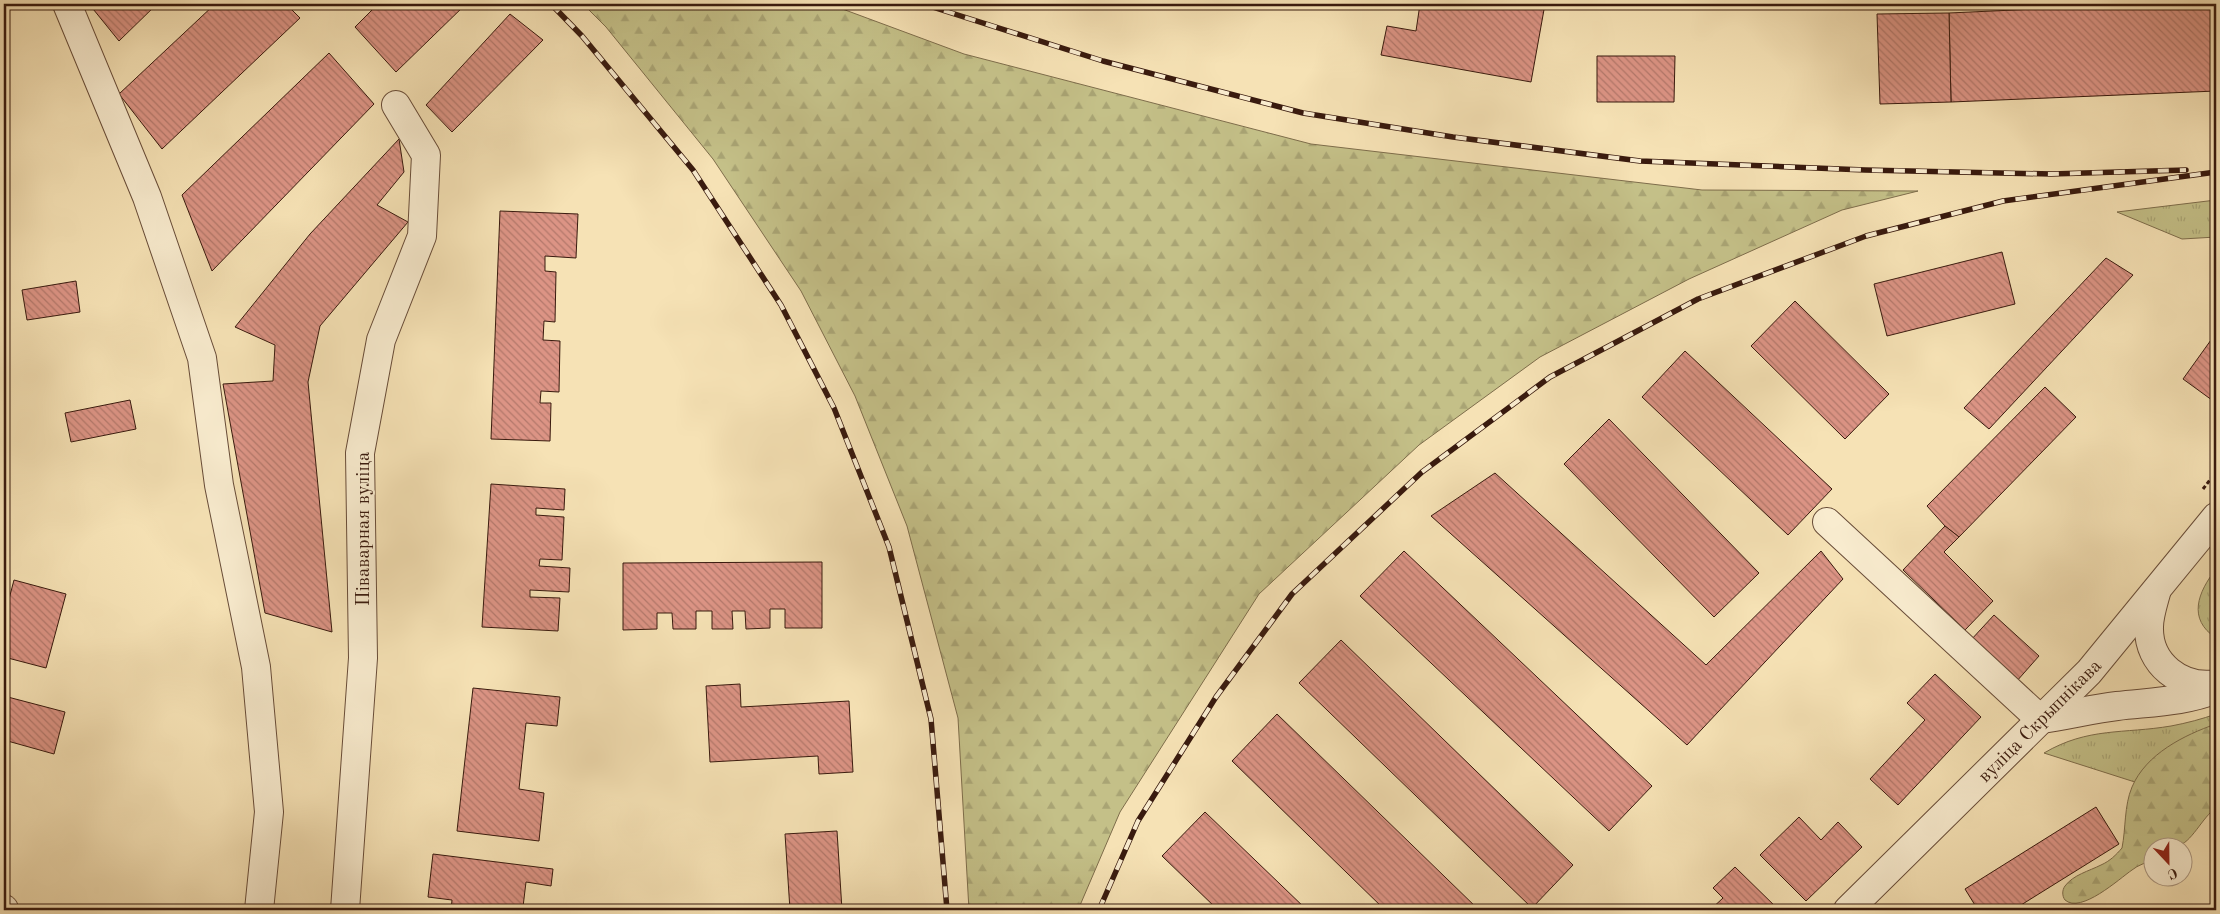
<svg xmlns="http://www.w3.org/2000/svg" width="2220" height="914" viewBox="0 0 2220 914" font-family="'Old Standard TT',serif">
<defs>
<pattern id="grass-tufts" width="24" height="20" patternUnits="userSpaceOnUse" patternTransform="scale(1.25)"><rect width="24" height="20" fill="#c4c088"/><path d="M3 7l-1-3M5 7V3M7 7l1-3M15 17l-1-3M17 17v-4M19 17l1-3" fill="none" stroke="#a9a474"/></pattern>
<pattern id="forest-firs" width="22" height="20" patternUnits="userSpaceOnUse" patternTransform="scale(1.25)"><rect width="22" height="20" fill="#c4c088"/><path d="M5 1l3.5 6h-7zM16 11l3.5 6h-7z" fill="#a9a474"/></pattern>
<pattern id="building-back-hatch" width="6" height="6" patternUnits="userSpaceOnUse" patternTransform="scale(1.25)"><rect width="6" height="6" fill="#dc9485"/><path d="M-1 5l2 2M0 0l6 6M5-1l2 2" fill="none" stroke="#b3786b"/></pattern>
</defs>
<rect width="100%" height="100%" fill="#f6e2b5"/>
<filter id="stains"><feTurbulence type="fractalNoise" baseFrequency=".004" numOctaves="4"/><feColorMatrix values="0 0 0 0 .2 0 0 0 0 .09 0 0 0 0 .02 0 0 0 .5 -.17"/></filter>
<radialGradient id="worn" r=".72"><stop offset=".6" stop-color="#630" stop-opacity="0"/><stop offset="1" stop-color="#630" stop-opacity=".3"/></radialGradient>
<!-- grass -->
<g fill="url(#grass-tufts)" stroke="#7e6d4b">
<path d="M2216 200V237L2182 239 2117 212Z"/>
<path d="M2216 569V638C2187 619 2198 592 2216 569Z"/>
<path d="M2216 714V818L2210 806 2044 753C2088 727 2124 734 2171 726 2187 723 2202 719 2216 714Z"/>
</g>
<!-- forest -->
<g fill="url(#forest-firs)" stroke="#7e6d4b">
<path d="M583 4H829L964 54 1311 144 1702 190 1918 191 1842 210 1689 279 1540 357 1419 445 1259 594 1120 812 1078 910H969L958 718 907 526 855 396 801 291 713 159 606 27Z"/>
<path d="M2216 724V808C2203 816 2191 844 2177 846 2169 848 2160 846 2152 846V860C2146 863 2138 865 2132 870 2119 879 2081 914 2065 900 2062 896 2062 890 2065 886 2073 875 2089 871 2101 865 2110 861 2116 855 2122 848 2126 828 2124 806 2132 787 2146 754 2184 735 2216 724Z"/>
</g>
<!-- building -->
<g fill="url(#building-back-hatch)" stroke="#391a0e">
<path d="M89 4H157L119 41Z"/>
<path d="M215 4H286L300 18 162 149 119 94Z"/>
<path d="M378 4H466L396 72 355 27Z"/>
<path d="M1420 4H1545L1531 82 1381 55 1387 26 1416 31Z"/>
<path d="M2145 4H2216V91L1951 102 1949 13Z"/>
<path d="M1949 13 1951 102 1880 104 1877 14Z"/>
<path d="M510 14 543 40 452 132 426 105Z"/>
<path d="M329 53 374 104 212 271 182 195Z"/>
<path d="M1597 56H1675L1674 102H1597Z"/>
<path d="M399 139 404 172 377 205 408 222 320 326 308 382 332 632 265 613 223 384 273 381 275 345 235 327 310 234Z"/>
<path d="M500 211 578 214 576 258 545 256V271L556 272 555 322 544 321 543 340 560 341 559 392 541 391 540 403H551L550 441 491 439Z"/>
<path d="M2002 252 2015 304 1887 336 1874 284Z"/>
<path d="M2106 258 2133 275 1989 429 1964 408Z"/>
<path d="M76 281 80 312 27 320 22 290Z"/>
<path d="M1795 301 1889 394 1845 439 1751 346Z"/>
<path d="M2216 333V403L2183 379Z"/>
<path d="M1685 351 1832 489 1788 535 1642 397Z"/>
<path d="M2045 387 2076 417 1959 537 1945 526 1927 506Z"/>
<path d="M130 400 136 429 71 442 65 413Z"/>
<path d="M1609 419 1759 573 1714 617 1564 464Z"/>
<path d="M1495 473 1706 665 1821 551 1843 579 1687 745 1431 516Z"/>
<path d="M491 484 565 489 564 510 536 508V515L564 517 562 560 540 559 539 566 570 568 569 592 530 590V597L560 598 558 631 482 627Z"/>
<path d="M1945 526 1959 537 1944 552 1993 601 1965 630 1903 570Z"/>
<path d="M1404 551 1652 786 1609 831 1360 596Z"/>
<path d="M822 562V628H785V609H770V628L746 629 745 611H732L733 629H712V611H696V629H673L672 613H657V629L623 630V563Z"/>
<path d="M14 580 66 594 46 668 4 657V618Z"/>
<path d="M1994 615 2039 656 2016 682 1970 641Z"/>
<path d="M1341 640 1573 865 1532 908 1299 683Z"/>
<path d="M1935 674 1981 717 1898 805 1870 779 1925 720 1907 703Z"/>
<path d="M740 684 741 707 849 701 853 772 819 774 818 756 710 762 706 686Z"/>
<path d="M473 688 560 697 557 726 526 723 519 789 544 793 539 841 457 831Z"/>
<path d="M4 696 65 712 54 754 4 740Z"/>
<path d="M1277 714 1479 910H1385L1232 761Z"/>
<path d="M2096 807 2119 844 2013 910H1978L1965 889Z"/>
<path d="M1205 812 1307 910H1218L1162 856Z"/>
<path d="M1799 817 1821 840 1838 822 1862 847 1806 901 1760 855Z"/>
<path d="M837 831 842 910H790L785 834Z"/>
<path d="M433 854 553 869 551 886 526 882 523 907 504 905 503 910H451L452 900 428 897Z"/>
<path d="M1735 867 1779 910H1710L1723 898 1713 888Z"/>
</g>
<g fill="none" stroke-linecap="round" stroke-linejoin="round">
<!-- minor casing -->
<g stroke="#684c38" stroke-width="30">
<g id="minor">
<path d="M67 4 147 197 202 358 219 485 256 667 269 812 259 910"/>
<path d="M1827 522 2040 719C2066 716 2091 709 2117 706 2150 702 2185 702 2216 689"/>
<path d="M2156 593C2153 604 2149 616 2149 627 2148 664 2181 689 2216 684"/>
<path d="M4 909V910"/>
<path d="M345 910 363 658 360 453 381 340 422 236 426 155 396 105"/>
<path d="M1848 910 2089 672 2216 517"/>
</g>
</g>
<!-- path -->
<path stroke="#391a0e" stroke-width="3" stroke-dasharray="4 2.5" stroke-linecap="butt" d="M2203 489 2216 472"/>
<!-- minor -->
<use href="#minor" stroke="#f9eccf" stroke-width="28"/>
<!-- rail casing -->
<g stroke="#391a0e" stroke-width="5.5">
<g id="rail">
<path d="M551 4 582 36 693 170 781 305 834 408 889 547 931 719 947 910"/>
<path d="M923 4 1103 61 1303 113 1453 137 1640 161 1865 170 2051 174 2186 170"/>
<path d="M1099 910 1138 821 1216 697 1292 594 1422 472 1550 377 1698 299 1866 236 2003 201 2216 172"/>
</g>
</g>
<!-- rail -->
<use href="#rail" stroke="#f9eccf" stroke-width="4" stroke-dasharray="11" stroke-linecap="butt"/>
</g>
<g text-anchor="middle" stroke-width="4" stroke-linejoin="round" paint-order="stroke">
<!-- street labels -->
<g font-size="19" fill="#391a0e" stroke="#f9eccf">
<text transform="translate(362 529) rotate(-90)" y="7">Піваварная вуліца</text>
<text transform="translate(2039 720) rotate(-45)" y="7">вуліца Скрыпнікава</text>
</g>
</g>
<!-- margin -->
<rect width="2220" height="914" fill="none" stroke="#f6e2b5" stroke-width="20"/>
<rect x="5" y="5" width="2210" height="904" fill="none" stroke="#391a0e" stroke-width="2.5"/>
<rect x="10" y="10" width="2200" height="894" fill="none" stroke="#391a0e"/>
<!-- north arrow -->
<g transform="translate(2168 862) rotate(158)"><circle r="24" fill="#f9eccf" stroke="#ac9882"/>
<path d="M0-4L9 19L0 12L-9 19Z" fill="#8f2418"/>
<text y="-8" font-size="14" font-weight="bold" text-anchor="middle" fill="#391a0e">С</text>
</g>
<rect width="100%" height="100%" filter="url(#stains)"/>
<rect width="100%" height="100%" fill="url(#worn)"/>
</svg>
